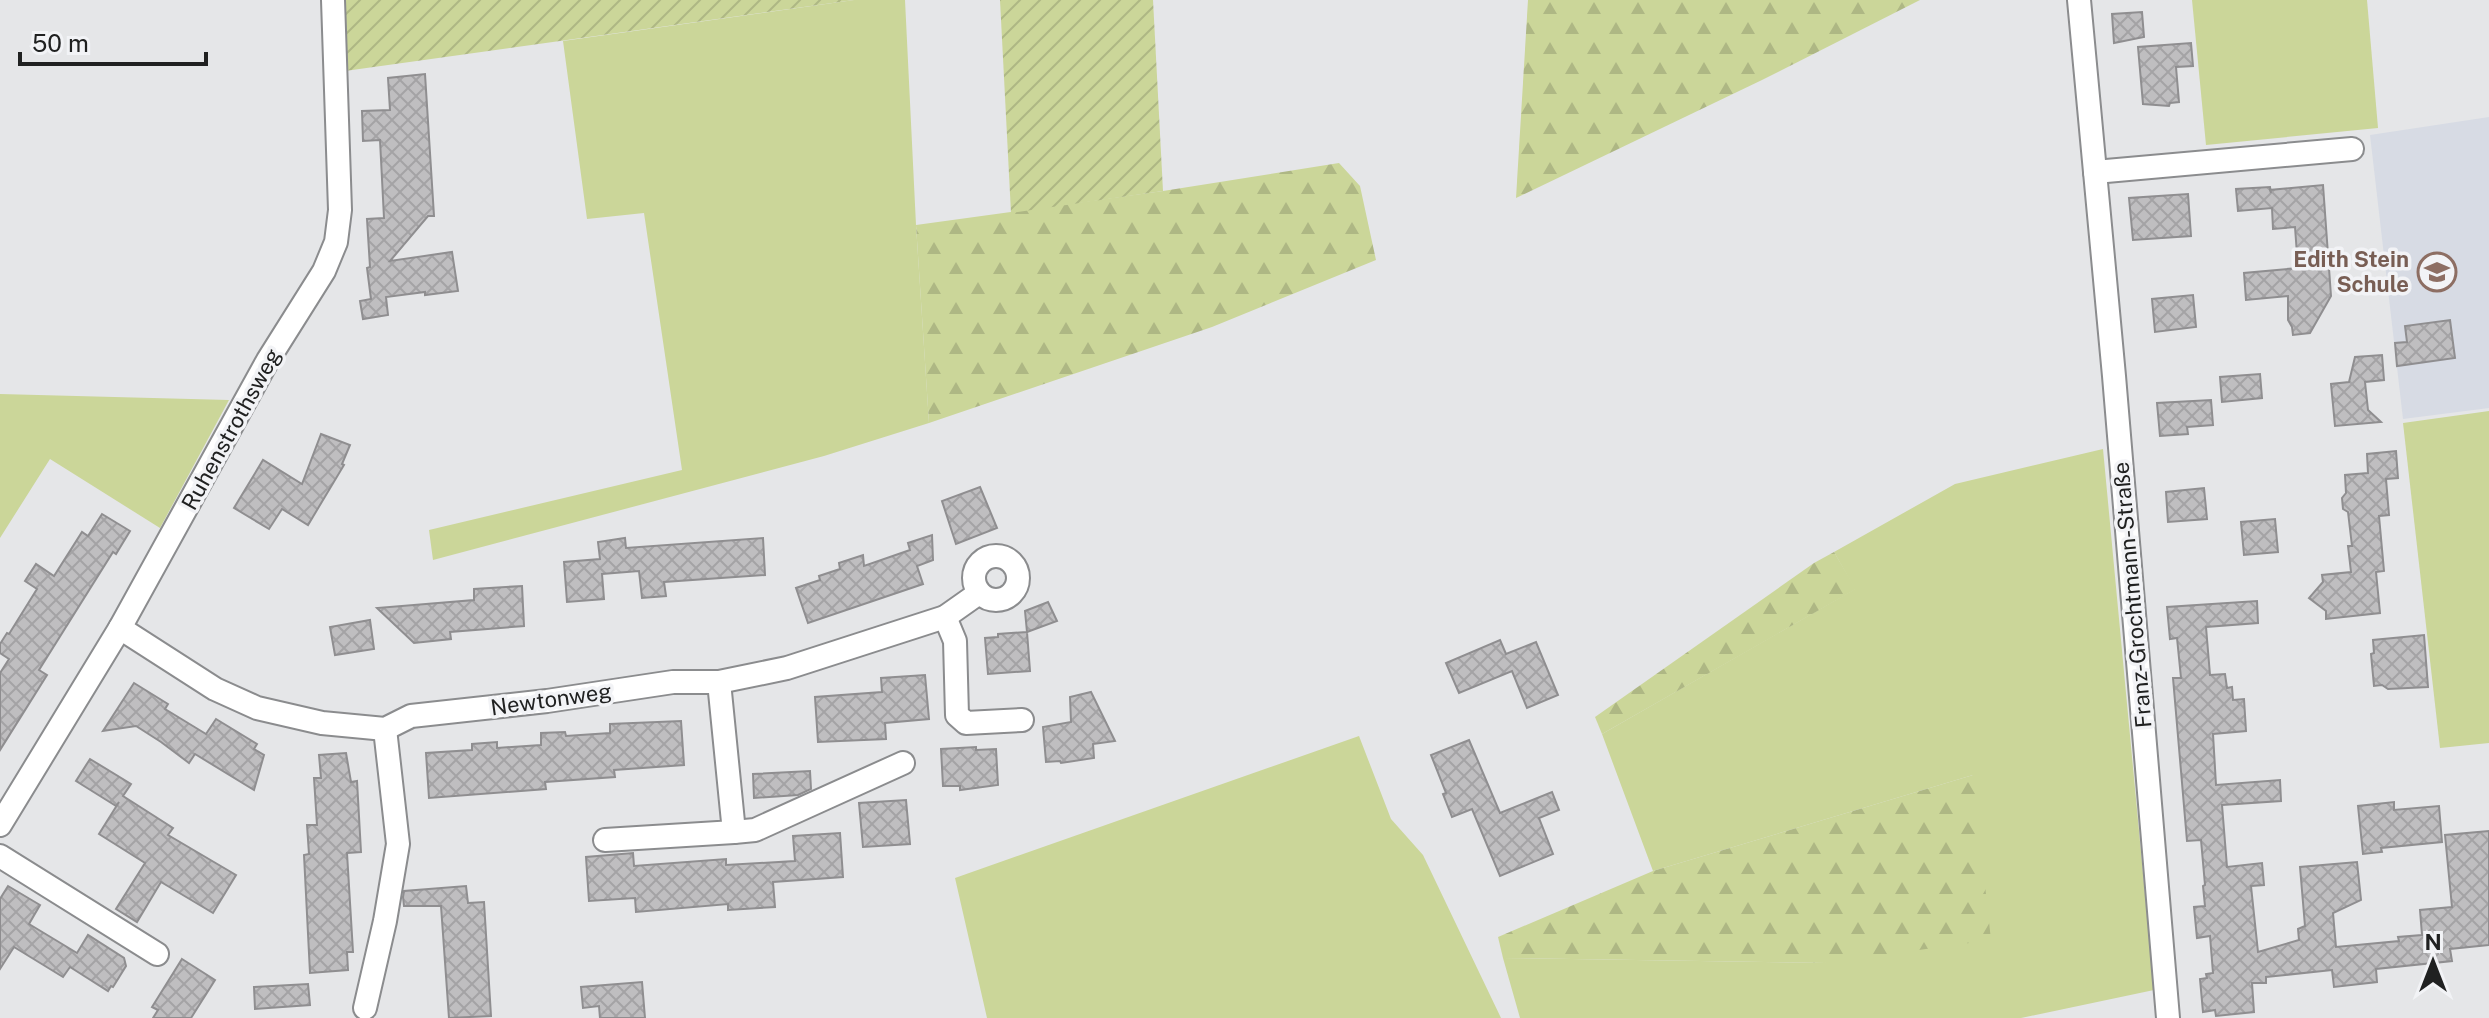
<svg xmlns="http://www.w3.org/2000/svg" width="2489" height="1018" viewBox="0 0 2489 1018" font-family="'Public Sans',sans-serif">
<defs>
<pattern id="forest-firs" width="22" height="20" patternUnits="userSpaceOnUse" patternTransform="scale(2)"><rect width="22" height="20" fill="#cbd699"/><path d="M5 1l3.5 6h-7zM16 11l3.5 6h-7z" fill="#aeb784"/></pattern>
<pattern id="garden-furrows" width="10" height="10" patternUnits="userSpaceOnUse" patternTransform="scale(2)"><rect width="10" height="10" fill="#cbd699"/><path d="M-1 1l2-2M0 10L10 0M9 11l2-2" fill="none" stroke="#aeb784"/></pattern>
<pattern id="building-cross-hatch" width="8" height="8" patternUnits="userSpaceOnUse" patternTransform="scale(2)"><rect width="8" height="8" fill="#bfbec0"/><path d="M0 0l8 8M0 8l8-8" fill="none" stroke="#a4a3a5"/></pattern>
</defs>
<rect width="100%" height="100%" fill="#e5e6e8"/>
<!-- built -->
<path fill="#d7dbe4" d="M2489 117V408L2403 419 2370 135Z"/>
<!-- grass -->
<g fill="#cbd699">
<path d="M854 0H905L916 225 929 423 824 456 433 560 429 530 682 470 644 213 587 219 563 41Z"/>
<path d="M2192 0H2367L2378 128 2206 145Z"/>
<path d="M0 394 229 400 160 528 50 459 0 538Z"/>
<path d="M2489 411V743L2440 748 2403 423Z"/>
<path d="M2103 449 2154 990 2021 1018H1520L1503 958 1825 963 1973 775 1653 871 1602 734 1855 589 1834 552 1955 484Z"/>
<path d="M1359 736 1391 819 1423 855 1501 1018H987L955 878Z"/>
</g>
<!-- forest -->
<g fill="url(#forest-firs)">
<path d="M1528 0H1920L1762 80 1516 198Z"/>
<path d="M1339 163 1360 186 1376 260 1212 327 929 423 916 225 1163 191Z"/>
<path d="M1834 552 1856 589 1602 734 1595 717 1814 563Z"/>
<path d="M1973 775 1991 940 1825 963 1503 958 1498 937 1653 871Z"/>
</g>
<!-- garden -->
<g fill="url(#garden-furrows)">
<path d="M343 0H854L345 71Z"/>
<path d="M1000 0H1153L1163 191 1011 213Z"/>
</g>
<!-- building -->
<g fill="url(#building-cross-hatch)" stroke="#8f8e90" stroke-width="2">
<path d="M2142 12 2144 37 2114 43 2112 14Z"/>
<path d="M2191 43 2193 66 2176 67 2179 102 2170 103 2169 106 2143 104 2138 47Z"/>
<path d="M425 74 434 216H428L390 261 452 252 458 291 425 295V292L386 297 388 315 363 319 360 301 371 299 367 268 370 267 367 219 384 218 380 140 363 141 362 111 390 110 388 78Z"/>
<path d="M2323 185 2331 296 2310 333 2293 335 2292 327 2288 320V296L2246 300 2244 273 2298 268 2295 227 2273 229 2272 208 2238 211 2236 189 2270 187 2271 193 2270 190Z"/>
<path d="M2188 194 2191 236 2133 240 2129 198Z"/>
<path d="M2193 295 2196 327 2155 332 2152 299Z"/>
<path d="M2450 320 2455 358 2397 366 2395 343 2407 342 2405 326Z"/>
<path d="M2382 355 2384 380 2365 382 2368 410 2381 422 2335 426 2331 384 2349 382 2355 357Z"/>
<path d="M2260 374 2262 398 2222 402 2220 377Z"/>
<path d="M2211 400 2213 425 2187 427 2188 434 2160 436 2157 403Z"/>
<path d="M321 434 350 445 342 464 344 465 308 525 282 509 269 529 234 508 263 460 302 484Z"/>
<path d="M2396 451 2398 478 2386 479 2389 515 2379 516 2384 571 2376 572 2380 613 2326 619V611L2309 598 2323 582 2322 575 2351 572 2348 546H2352L2348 512 2343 509 2342 498 2346 493 2345 475 2368 473 2367 454Z"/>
<path d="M980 487 997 528 956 544 942 501Z"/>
<path d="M2204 488 2207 519 2168 522 2166 492Z"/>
<path d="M102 514 130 531 116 554 113 552 39 670 47 675 0 750V673L9 659 0 653V644L7 633 9 634 37 589 25 581 36 564 54 576 82 532 88 536Z"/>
<path d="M2275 519 2278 552 2244 555 2241 522Z"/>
<path d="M932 535 933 560 917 566 923 584 808 623 796 588 820 580 819 576 840 569 839 563 863 555 864 566 910 550 908 543Z"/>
<path d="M625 538 626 548 763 538 765 575 664 582 666 596 642 598 639 571 602 574 604 599 567 602 564 562 600 559 598 542Z"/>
<path d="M522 586 524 626 450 632 451 639 414 643 377 608 474 600V589Z"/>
<path d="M2257 601 2258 623 2206 627 2210 675 2225 674 2227 688 2232 687 2233 700 2244 699 2246 731 2213 734 2216 785 2280 780 2281 801 2222 805 2227 867 2262 863 2264 885 2251 886 2258 952 2299 940 2298 929 2305 926 2300 867 2357 862 2361 900 2333 913 2336 947 2399 941 2398 937 2422 935 2420 910 2452 907 2445 835 2489 831V945L2450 949 2452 961 2376 969 2377 982 2334 987 2332 970 2266 977V983H2252L2254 1012 2216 1016 2215 1010 2203 1012 2200 979 2207 978 2206 974 2213 973 2210 936 2197 938 2194 907 2205 906 2203 886 2205 885 2201 840 2187 841 2173 678H2181L2177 638 2170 639 2167 607Z"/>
<path d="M1048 602 1057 621 1027 632 1030 671 988 674 985 638 998 637V634L1027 632 1025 611Z"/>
<path d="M370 620 374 649 335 655 330 627Z"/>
<path d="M2424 635 2428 687 2388 689 2382 685 2374 686 2371 654 2374 653 2373 640Z"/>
<path d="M1500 640 1506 654 1536 642 1558 695 1527 708 1512 671 1459 693 1446 663Z"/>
<path d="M925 675 929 719 885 723 886 739 818 742 815 697 882 692 881 678Z"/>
<path d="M134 683 168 704 165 709 206 734 216 719 257 744 254 749 264 755 254 790 195 754 189 763 161 742 136 726 103 731Z"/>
<path d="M1091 692 1115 741 1093 744 1094 758 1061 763 1060 761 1046 762 1043 727 1071 722 1070 697Z"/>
<path d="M681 721 684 765 614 770 615 777 545 782 546 789 429 798 426 753 472 750V744L497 742V748L541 745V733L565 732 566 736 610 733V724Z"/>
<path d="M1469 740 1500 813 1552 792 1559 810 1539 818 1553 854 1500 876 1472 809 1452 817 1443 794 1446 793 1431 755Z"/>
<path d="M976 747V750L996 749 998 785 960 790V786H943L941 749Z"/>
<path d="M346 753 351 782 357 781 361 852 347 853 353 952H347L348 970 310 973 304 855 309 854 307 825H317L314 778H321L319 755Z"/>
<path d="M90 759 131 784 123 796 173 828 168 835 236 875 213 913 161 882 137 922 116 909 145 863 99 834 119 802 116 806 76 781Z"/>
<path d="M810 771 811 789 798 795 754 798 753 774Z"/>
<path d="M906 800 910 844 863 847 859 803Z"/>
<path d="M2394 802V810L2439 806 2442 842 2381 848 2382 852 2363 854 2358 806Z"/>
<path d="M840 833 843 877 773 882 775 907 728 910V904L636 912 635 898 589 901 586 857 633 853 634 866 726 859V865L795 861 793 836Z"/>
<path d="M8 886 40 905 29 924 77 953 88 935 124 958 126 966 113 987 111 986 108 991 70 967 63 977 14 947 0 969V899Z"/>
<path d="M466 886 468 903 484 902 491 1016 449 1018 441 906H404L403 897 404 891Z"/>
<path d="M182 959 215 980 191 1018H153L158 1010 152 1007Z"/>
<path d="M642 982 645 1018H600L599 1006 583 1008 581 987Z"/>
<path d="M308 984 310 1005 255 1009 254 987Z"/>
</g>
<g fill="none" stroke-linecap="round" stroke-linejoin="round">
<!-- street casing -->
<g stroke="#8b8c8e" stroke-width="26">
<g id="street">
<path d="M2079 0 2114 376 2168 1018"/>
<path d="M2095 172 2352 149"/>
<circle cx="996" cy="578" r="22"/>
<path d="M945 617 955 641 957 715 966 723 1022 720"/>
<path d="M120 628 215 689 257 708 322 723 385 729 411 716 547 701 673 682H719L787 668 945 617 979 593"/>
<path d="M0 825 120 628 268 360 324 271 336 242 340 210 333 0"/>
<path d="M734 832 755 830 903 763"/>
<path d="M605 840 734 832 719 682"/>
<path d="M0 856 157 954"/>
<path d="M365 1008 385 921 398 844 385 729"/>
</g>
</g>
<!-- street -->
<use href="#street" stroke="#fff" stroke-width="22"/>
</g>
<!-- icons -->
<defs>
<g id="school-ring" transform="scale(2)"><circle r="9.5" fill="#f2f3f6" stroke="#8d6e63" stroke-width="1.5"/><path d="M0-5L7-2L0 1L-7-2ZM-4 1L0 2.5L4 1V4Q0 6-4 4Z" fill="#8d6e63"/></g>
</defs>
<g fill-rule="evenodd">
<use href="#school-ring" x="2437" y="272"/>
</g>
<g text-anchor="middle" stroke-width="7" stroke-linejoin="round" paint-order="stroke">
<!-- education labels -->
<g font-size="22" font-weight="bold" fill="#785e54" stroke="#f2f3f6" text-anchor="end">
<text x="2409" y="267">Edith Stein<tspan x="2409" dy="25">Schule</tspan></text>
</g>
<!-- street labels -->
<g font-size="22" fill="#202121" stroke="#f2f3f6">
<text transform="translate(231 429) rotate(-61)" y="8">Ruhenstrothsweg</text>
<text transform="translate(2132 595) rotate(-95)" y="8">Franz-Grochtmann-Straße</text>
<text transform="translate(551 699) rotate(-8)" y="8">Newtonweg</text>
</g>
</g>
<!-- north arrow -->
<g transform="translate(2433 962)" stroke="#f2f3f6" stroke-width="6" paint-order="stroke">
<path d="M0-6L14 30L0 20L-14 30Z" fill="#202121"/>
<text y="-12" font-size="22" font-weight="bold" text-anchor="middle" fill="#202121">N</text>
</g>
<!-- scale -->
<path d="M20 52v12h186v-12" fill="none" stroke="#202121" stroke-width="4"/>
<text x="32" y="52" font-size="24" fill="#202121" stroke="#f2f3f6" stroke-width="6" paint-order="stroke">50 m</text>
</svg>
